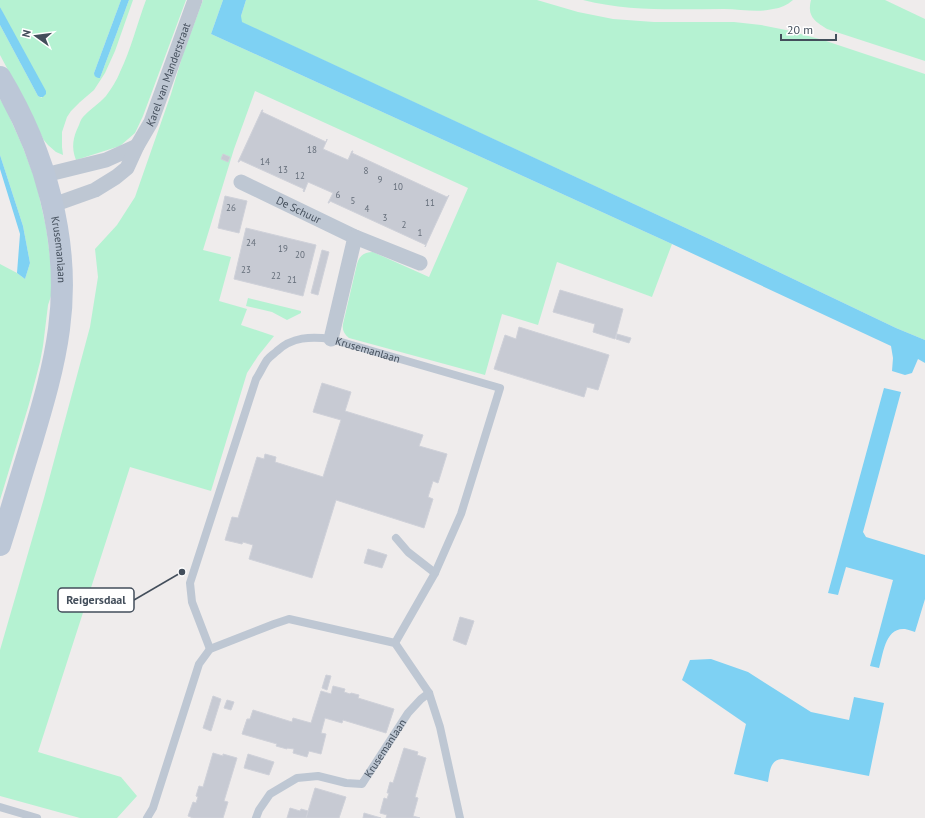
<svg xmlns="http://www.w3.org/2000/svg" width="925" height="818" viewBox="0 0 925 818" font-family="'PT Sans',sans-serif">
<rect width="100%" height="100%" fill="#efecec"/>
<!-- green -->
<g fill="#b5f2d2">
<path d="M0 0H121L94 73 96 77 100 78 129 0H133L115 51 105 73 94 90 80 102 71 111 67 117 62 132V147L63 155 56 152 48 145 43 139 31 113 0 55V25L38 96 42 98 0 7Z"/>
<path d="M146 0H186L143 116 135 133 120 146 76 160C71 147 73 137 79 125 80 122 81 119 83 117 90 109 99 104 106 96 111 89 117 80 120 72 131 49 137 24 146 0Z"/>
<path d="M203 0H223L211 34 672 244 652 297 557 262 538 325 502 314 485 375 349 338C344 334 342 330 343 324L357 264C359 256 364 252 373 252L429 277 468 188 255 91 234 149 203 250 231 257 219 301 247 309 241 325 274 336 258 356 247 373 211 491 130 467 38 752 121 777 137 796 117 818H80L0 796V650L44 498 90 327 98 277 95 249 117 225 135 197 171 94 183 54Z"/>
<path d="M246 0H537L578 12 613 19 654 22H734L761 25 786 30 823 40 925 74V340L896 328 718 243 241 22V16Z"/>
<path d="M583 0H793C787 5 781 8 773 9 758 13 740 9 724 9 677 9 630 12 583 0Z"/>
<path d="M811 0H885L925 19V61L827 29C814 21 807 16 811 0Z"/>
<path d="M0 99 5 107 22 145 36 182 46 227 52 272 51 296 48 305 43 346 40 362 29 404 0 500V264L17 273 25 279 30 263 23 226 0 155Z"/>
<path d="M248 298 301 311V313L287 320 272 312 246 306Z"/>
</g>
<!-- water -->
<g fill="#7ed1f3">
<path d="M121 0H129L100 78C96 78 94 76 94 73Z"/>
<path d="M223 0H246L241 16 242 22 718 243 896 328 925 340V363L918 359 912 373 905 375 892 371 893 358 891 346 672 244 211 34Z"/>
<path d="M0 7 46 91V94L43 97H40L38 96 0 25Z"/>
<path d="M0 155 23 226 30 263 25 279 17 273 20 234 0 169Z"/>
<path d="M884 388 901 392 863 532 866 537 925 555V599L915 632C912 631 909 630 905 629 885 627 883 655 879 668L870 666 893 580 846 567 838 595 828 593Z"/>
<path d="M711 659 748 672 811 712 849 720 854 697 884 703 869 776 782 759C770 760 770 771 768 782L734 774 746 724 682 680 690 660Z"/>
</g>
<!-- building -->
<g fill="#c7cad3" stroke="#cfd1d9">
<path d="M262 110H263L262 112 326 142 327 139V140L323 149 348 160 352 151H353L352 153 447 197 449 195 425 247 426 245 330 201 329 203H328L333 193 308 182 304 192 303 191 304 189 240 160 239 162H238Z"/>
<path d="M223 154 230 157 228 162 221 159Z"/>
<path d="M225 196 247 201 239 233 218 228Z"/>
<path d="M246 228 316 245 303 296 234 279Z"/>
<path d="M322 250 329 252 318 295 311 293Z"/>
<path d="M560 290 623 309 615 339 593 332 595 324 553 312Z"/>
<path d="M519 327 609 355 598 390 587 387 584 397 494 369 505 335 516 339Z"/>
<path d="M617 334 631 338 629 343 616 339Z"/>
<path d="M322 383 351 392 345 411 423 435 419 446 447 454 438 483 433 481 428 497 433 499 424 528 336 500 312 578 249 559 253 545 243 542 242 544 225 540 232 517 238 518 257 457 264 459 265 454 276 457 275 462 323 477 341 420 313 412Z"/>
<path d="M368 549 387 555 382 568 364 563Z"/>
<path d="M460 617 474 621 466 645 453 640Z"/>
<path d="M326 675 331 676 327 690 322 688Z"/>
<path d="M333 686 345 689 344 692 350 694 351 693 359 695 358 698 394 709 386 733 343 720 342 723 325 718 321 733 326 734 321 754 309 751 307 757 293 753 294 749 287 748V749L276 746 277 744 242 734 247 719H250L253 710 292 722 293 718 311 723 321 691 331 694Z"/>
<path d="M213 696 221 699 211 731 203 728Z"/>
<path d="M227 700 234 702 231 710 224 708Z"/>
<path d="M404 748 418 752 417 755 426 758 415 797 418 798 413 816 420 818H386L387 815 380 813 384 798 387 799 389 793H387L390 782 393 783Z"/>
<path d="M213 753 223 756V754L237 758 224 801 228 802 223 818H193L188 816 193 802 196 803 198 797 196 796 199 786 203 787Z"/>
<path d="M248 754 274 762 269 775 244 768Z"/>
<path d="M315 788 346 797 339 818H306Z"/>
<path d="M290 808 300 811 301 809 308 811 306 818H287Z"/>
<path d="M364 813 381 818H363Z"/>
</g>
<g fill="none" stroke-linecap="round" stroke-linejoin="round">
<!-- lane -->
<g stroke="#bec7d3" stroke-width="8">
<path d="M396 538 408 552 435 573"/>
<path id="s1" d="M210 649 192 602 190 583 256 379C260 373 263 366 267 360 270 356 274 354 277 351 292 337 311 336 331 339L500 388 461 514 435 573 395 643"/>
<path d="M0 807 37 818"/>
<path d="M147 818 153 808 199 664 210 649 274 624 289 619 395 643 429 693 440 727 460 818"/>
<path id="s2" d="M256 818 259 810 270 794 297 778 318 776 346 783 362 784 408 713 421 699 429 693"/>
</g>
<!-- street -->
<g stroke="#bec7d3" stroke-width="15">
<path d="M45 175 106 160 137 146"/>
<path id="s3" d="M241 182 355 237 420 263"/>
<path id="s4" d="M53 205 95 190 116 177 127 168 137 146 151 122 195 0"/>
<path d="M331 339 355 237"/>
</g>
<!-- secondary -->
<path stroke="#bcc7d7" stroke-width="22" id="s5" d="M0 77C45 152 71 241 59 329 54 367 43 404 32 441 21 476 11 511 0 545"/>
</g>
<g text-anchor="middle" stroke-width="4" stroke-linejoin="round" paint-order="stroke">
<!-- number labels -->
<g font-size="9" fill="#646d79">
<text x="312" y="153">18</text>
<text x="265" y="165">14</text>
<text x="283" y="173">13</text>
<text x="366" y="174">8</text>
<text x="300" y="179">12</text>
<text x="380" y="183">9</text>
<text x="398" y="190">10</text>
<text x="338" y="198">6</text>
<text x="353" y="204">5</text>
<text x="430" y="206">11</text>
<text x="231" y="211">26</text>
<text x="367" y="212">4</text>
<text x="385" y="221">3</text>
<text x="404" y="228">2</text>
<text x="420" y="236">1</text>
<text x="251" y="246">24</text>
<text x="283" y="252">19</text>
<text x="300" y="258">20</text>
<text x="246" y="273">23</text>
<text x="276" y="279">22</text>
<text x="292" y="283">21</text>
</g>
<!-- street labels -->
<g font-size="11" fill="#434e5b" stroke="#fff">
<text dy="4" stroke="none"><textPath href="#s4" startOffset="186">Karel van Manderstraat</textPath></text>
<text dy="4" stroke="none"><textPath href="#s3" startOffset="64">De Schuur</textPath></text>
<text dy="4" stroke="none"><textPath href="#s5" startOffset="184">Krusemanlaan</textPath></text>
<text dy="4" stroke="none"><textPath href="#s1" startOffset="415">Krusemanlaan</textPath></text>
<text dy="4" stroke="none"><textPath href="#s2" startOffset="168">Krusemanlaan</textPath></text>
</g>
</g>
<!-- callouts -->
<path fill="none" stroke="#434e5b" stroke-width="1.5" d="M182 572L134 600"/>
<circle fill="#434e5b" stroke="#fff" stroke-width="1.5" cx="182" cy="572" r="4"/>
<rect fill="#fff" stroke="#434e5b" stroke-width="1.5" x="58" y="588" width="76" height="24" rx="4"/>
<g font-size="12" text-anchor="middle" font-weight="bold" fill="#434e5b">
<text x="96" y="604">Reigersdaal</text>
</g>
<!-- north arrow -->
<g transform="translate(36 36) rotate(284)" stroke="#ffffff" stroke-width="3" paint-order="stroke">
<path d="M0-3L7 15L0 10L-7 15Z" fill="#434e5b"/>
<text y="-6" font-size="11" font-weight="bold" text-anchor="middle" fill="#434e5b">N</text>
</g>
<!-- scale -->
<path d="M781 34v6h55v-6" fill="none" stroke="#434e5b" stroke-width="2"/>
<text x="787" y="34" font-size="12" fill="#434e5b" stroke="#ffffff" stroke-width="3" paint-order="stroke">20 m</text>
</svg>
